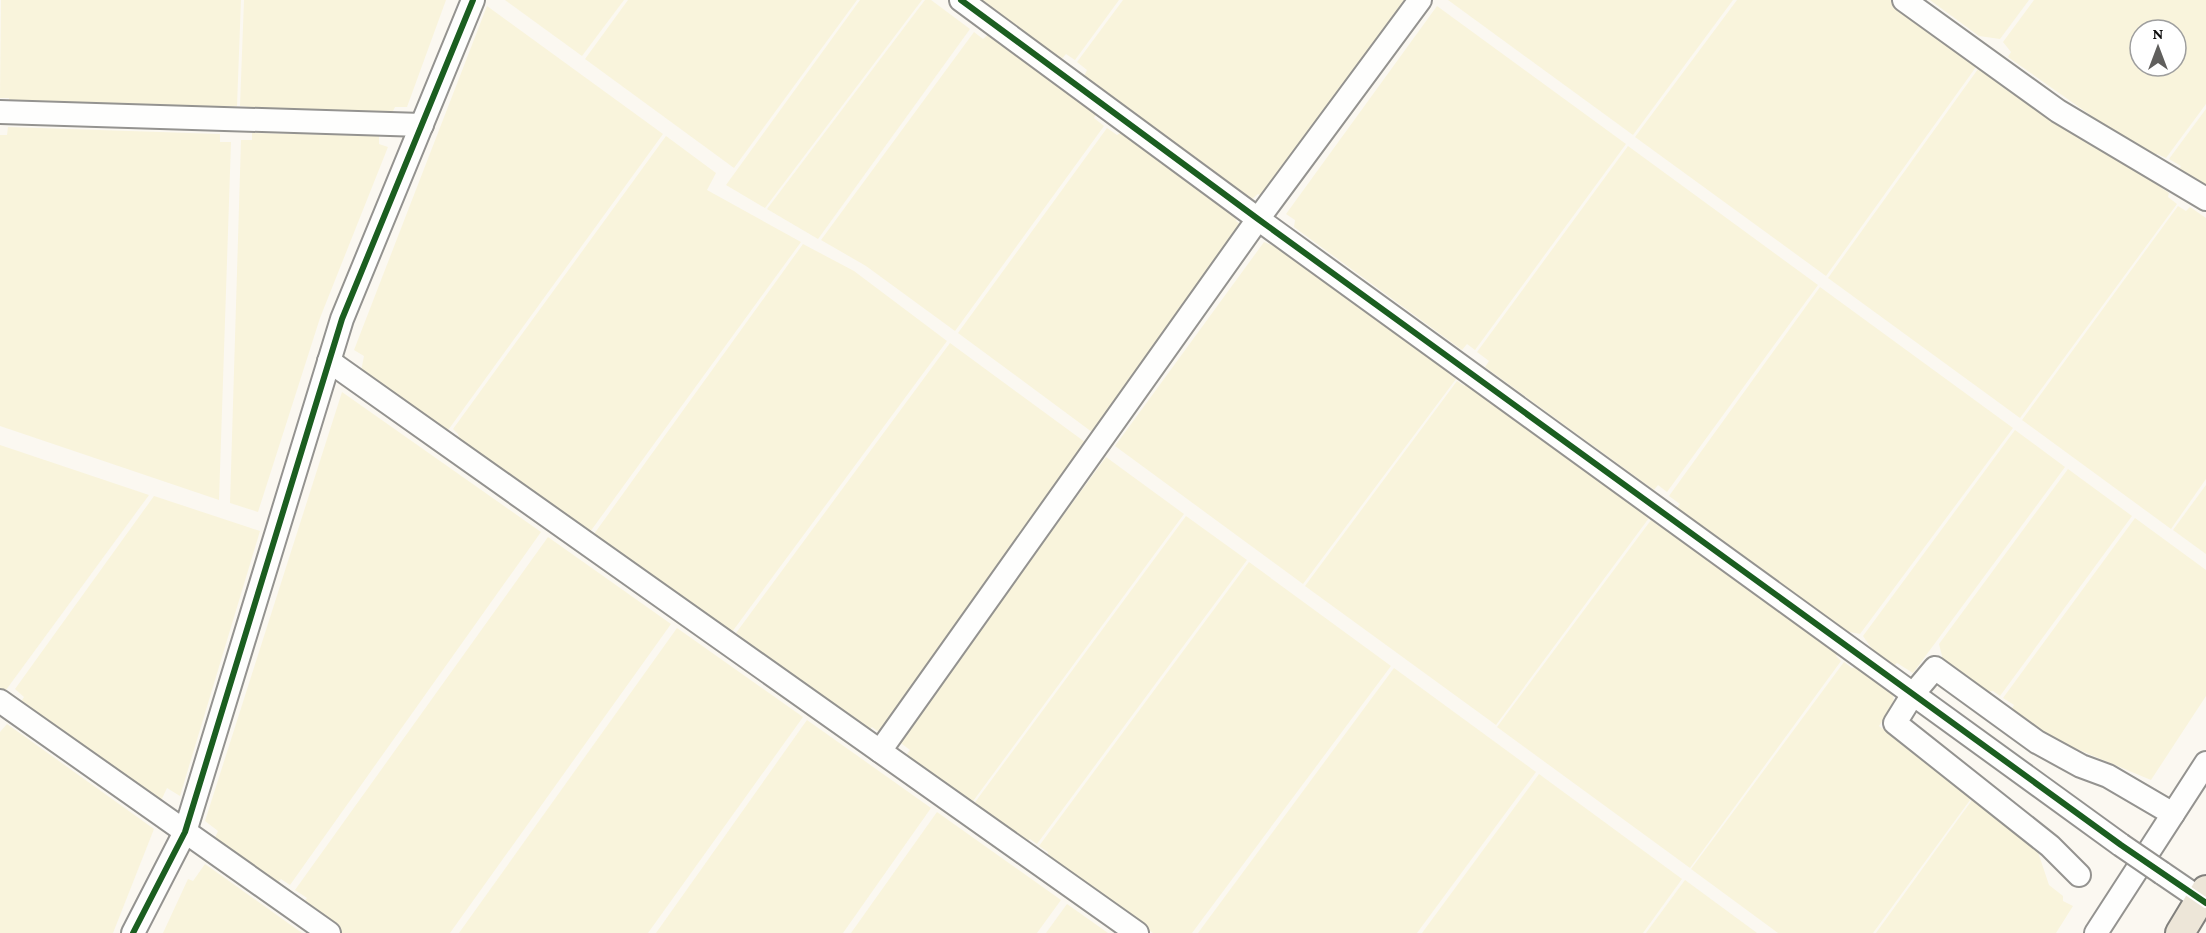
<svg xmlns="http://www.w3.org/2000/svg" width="2206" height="933" viewBox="0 0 2206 933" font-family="'Crimson Pro',serif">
<rect width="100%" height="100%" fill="#fbf8f1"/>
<!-- farmland -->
<g fill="#f9f4dc" fill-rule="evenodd">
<path d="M1 0H241L237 106H223L222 110 9 103V98H0Z"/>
<path d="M244 0H446L407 107H395L391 115 250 111 249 107 240 106Z"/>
<path d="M505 0H624L582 56Z"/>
<path d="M628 0H857L734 168 585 59Z"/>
<path d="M860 0H922L765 208 726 185Z"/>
<path d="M925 0H931L970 29 818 239 767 209Z"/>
<path d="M980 0H1119L1075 60 1066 54 1061 60Z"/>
<path d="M1123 0H1414L1267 199 1258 194 1252 199 1084 76 1087 70 1077 62Z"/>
<path d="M1448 0H1733L1633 135Z"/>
<path d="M1737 0H1895L1970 55V62L1976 67 1826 276 1635 137Z"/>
<path d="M1930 0H2029L2000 39 1979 36Z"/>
<path d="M2034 0H2206V104L2166 158 2157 154 2153 159 2008 57 2011 52 2003 42ZM2140 30H2176V66H2140Z"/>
<path d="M487 6 663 134 446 433 361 371 364 356 354 350Z"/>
<path d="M1437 6 1626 144 1475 350 1467 344 1462 350 1294 227 1295 220 1286 214Z"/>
<path d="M974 32 983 39 990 33 1097 111 1094 118 1104 126 955 331 866 266 821 240Z"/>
<path d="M1978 69 1992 76 1995 74 2169 193 2168 197 2177 204 2020 418 1828 278Z"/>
<path d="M2206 109V189L2178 171 2181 166 2169 159Z"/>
<path d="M8 127 220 134V142H231L219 500 0 426V135H7Z"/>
<path d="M1107 128 1117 135 1124 131 1239 215 1236 221 1247 229 1096 435 958 333Z"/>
<path d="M252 133 379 136V144L388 147 320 318 258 512 230 503 241 140H252Z"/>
<path d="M666 136 716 173 707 190 801 242 590 532 461 444 458 434 453 429Z"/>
<path d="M1628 146 1818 285 1667 492 1658 485 1654 490 1485 367 1489 361 1477 352Z"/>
<path d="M2178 206 2186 211 2190 207 2206 218V479L2171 529 2022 420Z"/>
<path d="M1264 242 1274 246 1279 242 1452 368 1448 373 1456 379 1303 584 1115 446Z"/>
<path d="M803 244 854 271 947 341 729 636 602 545V540L594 534Z"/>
<path d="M1820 287 2013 428 1860 634 1845 631 1677 508 1680 504 1669 496Z"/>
<path d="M950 343 1089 445 879 732 872 727 866 734 744 647 748 642 736 633Z"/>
<path d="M1457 381 1465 386 1469 381 1645 510 1643 513 1649 518 1496 725 1305 586Z"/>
<path d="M342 392 541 532 290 885 281 879 275 886 213 842 218 831 205 821Z"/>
<path d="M2015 430 2065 467 1913 673 1897 663 1894 666 1874 652 1863 636Z"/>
<path d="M0 445 149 495 3 694 0 692Z"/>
<path d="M1106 457 1184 514 971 804 905 757 910 750 898 741Z"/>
<path d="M2068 469 2132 516 2000 696 1993 691 1986 692 1943 660 1939 644Z"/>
<path d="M2206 485V554L2173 530Z"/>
<path d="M154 496 260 531 180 796 167 788 159 805 19 705 24 697 15 689Z"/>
<path d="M1186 516 1247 560 1037 844 1030 839 1026 842 973 805Z"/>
<path d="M2135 518 2206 570V696L2151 780 2060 742 2011 710 2014 705 2003 698Z"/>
<path d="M1651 520 1660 527 1663 523 1839 652 1836 656 1841 661 1690 868 1497 727Z"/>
<path d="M548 537 671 624 450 933H342L302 905 307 898 295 890Z"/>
<path d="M1249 562 1391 666 1192 933H1153L1047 857 1048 852 1039 846Z"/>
<path d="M677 628 803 717 648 933H459Z"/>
<path d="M1844 662 1852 668 1858 666 1893 691 1894 704 1879 726 1967 792 1970 800 1873 933H1778L1691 869Z"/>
<path d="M1394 668 1536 772 1417 933H1198Z"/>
<path d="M807 720 931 808 843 933H656Z"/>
<path d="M7 724 154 829 113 933H0V732Z"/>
<path d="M1539 774 1682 879 1643 933H1422Z"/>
<path d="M1972 800 1985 808 2038 852 2049 885 2063 896V901L2073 906 2056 933H1876Z"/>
<path d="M937 812 1061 900 1037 933H851Z"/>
<path d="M205 864 302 933H163L188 879 193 881Z"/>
<path d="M1685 880 1757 933H1646Z"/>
<path d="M1067 904 1108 933H1046Z"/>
</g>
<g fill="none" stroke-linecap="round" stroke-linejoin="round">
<!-- minor casing -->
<g stroke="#949390" stroke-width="26">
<g id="minor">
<path d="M961 0 1258 219 2121 845"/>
<path d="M1904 0 2058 111 2206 199"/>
<path d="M0 112 422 125"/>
<path d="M329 361 1137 933"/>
<path d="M0 701 329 933"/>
<path d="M880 751 1258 219 1420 0"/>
<path d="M2162 873 2206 903"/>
<path d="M2079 875 2050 846 1895 723 1913 694 1935 668 2037 742 2081 766 2108 776 2173 814"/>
<path d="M133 933 185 832 342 319 473 0"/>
<path d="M2096 933 2206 763"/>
</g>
</g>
<!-- major casing -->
<g stroke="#81807d" stroke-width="32">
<path id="major" d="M2180 933 2206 890"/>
</g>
<!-- minor -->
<use href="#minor" stroke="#fefefd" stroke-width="22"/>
<!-- major -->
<use href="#major" stroke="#ede6d8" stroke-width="28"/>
<!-- minor-bridge casing -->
<g stroke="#949390" stroke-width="26" stroke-linecap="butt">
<path id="minor-bridge" d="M2121 845 2162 873"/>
</g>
<!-- minor-bridge -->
<use href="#minor-bridge" stroke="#fefefd" stroke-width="22"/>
<!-- cycleway casing -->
<g stroke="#fff" stroke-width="10">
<g id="cycleway">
<path d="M961 0 1258 219 2121 845 2206 903"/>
<path d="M133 933 185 832 342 319 473 0"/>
</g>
</g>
<!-- cycleway -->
<use href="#cycleway" stroke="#1b5e20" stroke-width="6"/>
</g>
<!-- north arrow -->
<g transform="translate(2158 48)"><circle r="28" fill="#ffffff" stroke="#9e9e9e" stroke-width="1.5"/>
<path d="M0-4.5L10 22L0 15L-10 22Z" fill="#605f5d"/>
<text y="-9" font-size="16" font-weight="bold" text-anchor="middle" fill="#0d0d0d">N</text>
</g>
</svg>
